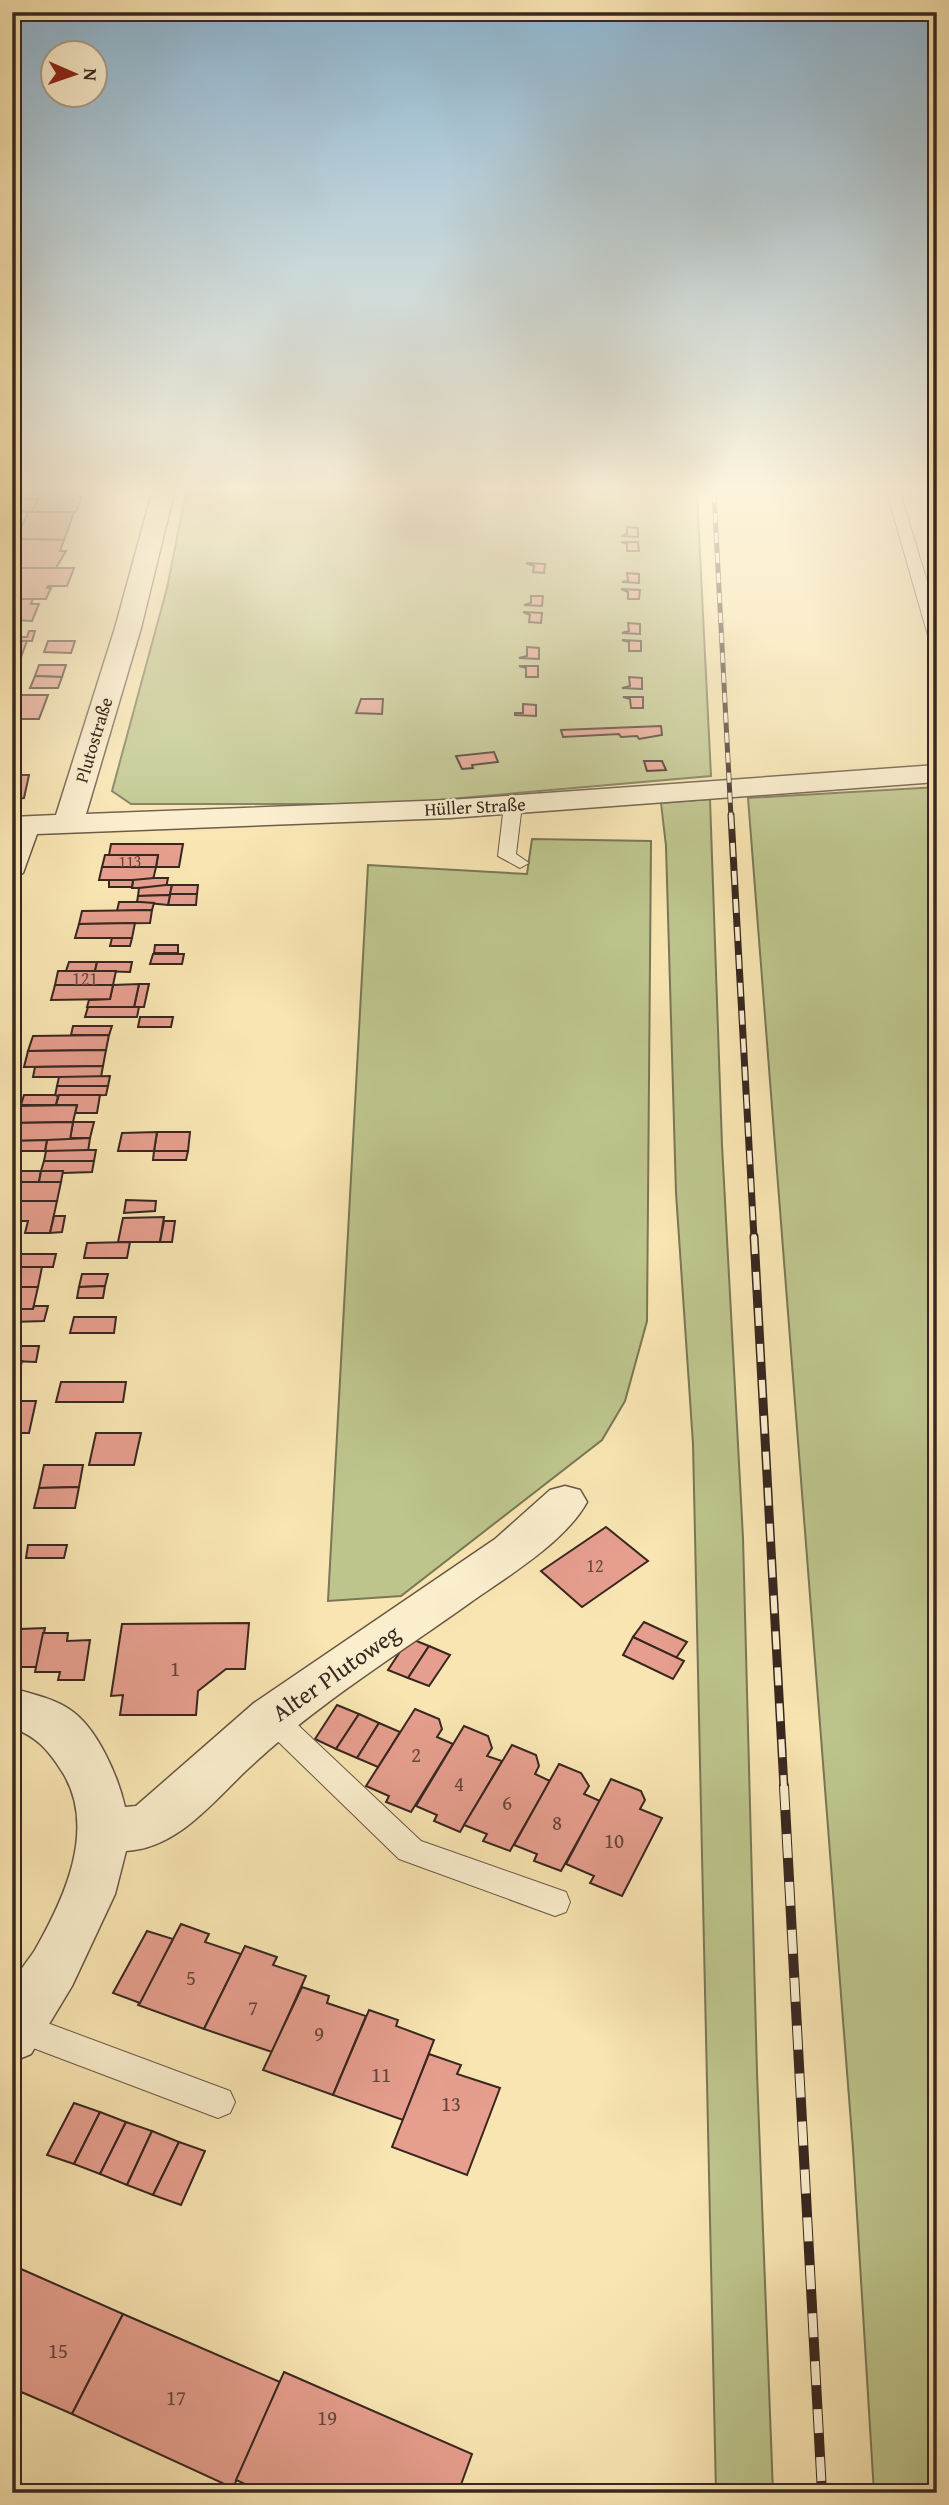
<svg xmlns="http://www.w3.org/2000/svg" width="949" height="2505" viewBox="0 0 949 2505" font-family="'Gentium Book Plus',serif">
<rect width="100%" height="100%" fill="#f8e5b2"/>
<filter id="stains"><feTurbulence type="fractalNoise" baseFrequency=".00286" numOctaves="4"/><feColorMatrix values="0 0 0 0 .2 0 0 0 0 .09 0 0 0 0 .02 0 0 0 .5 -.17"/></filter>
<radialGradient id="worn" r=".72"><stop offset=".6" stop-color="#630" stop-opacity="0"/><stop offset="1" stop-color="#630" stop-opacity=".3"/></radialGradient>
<!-- green -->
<g fill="#bdc58c" stroke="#7a7656" stroke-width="2">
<path d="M186 493H697L711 776 392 804H131L112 791 167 588Z"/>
<path d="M937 787V2493H874L853 2149 748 798Z"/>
<path d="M710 799 722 1145 743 1538 757 2073 773 2493H716L693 1444 676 1193 666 846 661 803Z"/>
<path d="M532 839 651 841 647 1321 625 1401 602 1440 401 1596 328 1601 368 865 527 874Z"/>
</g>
<!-- building -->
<g fill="#e69e8e" stroke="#382720" stroke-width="2">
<path d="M30 493H80L79 497H82L76 512H32L38 499H28Z"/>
<path d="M16 499H38L32 512H12Z"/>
<path d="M28 512H74L64 540 16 539Z"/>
<path d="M627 527 638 528V537L621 536 627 534Z"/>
<path d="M18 539 64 540 60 551H66L56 568H12L19 546H16Z"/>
<path d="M621 542H638L639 551H627V544Z"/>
<path d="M526 563 545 564 544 573 533 572 534 566Z"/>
<path d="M17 568H74L67 586H48L47 588H51L46 599H12V579Z"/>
<path d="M627 573 639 574V583L622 582 628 581Z"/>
<path d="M621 589 640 590 639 599H628V592Z"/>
<path d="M531 596H543L542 606 524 605 531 603Z"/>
<path d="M12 599H33L31 604H39L32 621 12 620Z"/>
<path d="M523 612 542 613 541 623 529 622 530 615Z"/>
<path d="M628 623 640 624V634L622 633 629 631Z"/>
<path d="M29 631H35L32 641H12V637H27Z"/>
<path d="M622 640 641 641V651H629V642Z"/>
<path d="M12 641H27L21 657 12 658Z"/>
<path d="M48 641H75L71 653 44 652Z"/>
<path d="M527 647 539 648V659L519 658 527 656Z"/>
<path d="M39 665H66L62 677 35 676Z"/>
<path d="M519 666H538V677H526V668Z"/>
<path d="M35 676 62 677 58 688H30Z"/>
<path d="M629 677 642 678V689L622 688 630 686Z"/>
<path d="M19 695H48L39 719H12Z"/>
<path d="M623 697H643V708H631L630 699Z"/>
<path d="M361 699H383L382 714 356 713Z"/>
<path d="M523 704 536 705V716L515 715V713H523Z"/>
<path d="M661 726 662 735 639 739 637 736 621 737 619 734 563 737 561 730Z"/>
<path d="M494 752 498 762 472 765 473 768 462 769 456 756Z"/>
<path d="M644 761H662L666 770 647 771Z"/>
<path d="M12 775H29L24 798 12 799Z"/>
<path d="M111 844H183L179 867H156L158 855H109Z"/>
<path d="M105 855H158L156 867H102Z"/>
<path d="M102 867H156L153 880H99Z"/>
<path d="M154 878H168L166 888H132L133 880Z"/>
<path d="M109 880H133L132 887H109Z"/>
<path d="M166 885H172L170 895 138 896 139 888Z"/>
<path d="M172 885H198L197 894H170Z"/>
<path d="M170 894H197L196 905H168Z"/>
<path d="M170 895 168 905 137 902 138 896Z"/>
<path d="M119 902H140L154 903 152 910 117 911Z"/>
<path d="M152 910 150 923 79 924 82 911Z"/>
<path d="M135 923 132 938H75L79 924Z"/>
<path d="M112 938H132L130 946H110Z"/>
<path d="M155 945H178V953H154Z"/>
<path d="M153 954H184L182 964H150Z"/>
<path d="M69 962H97L95 971H66Z"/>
<path d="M97 962H132L130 972 95 971Z"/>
<path d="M58 971H116L113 985H55Z"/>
<path d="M139 984H149L144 1007H134Z"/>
<path d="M139 984 134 1007H87L89 1000 110 999 113 985Z"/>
<path d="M55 985H113L110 999 51 1000Z"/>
<path d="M88 1007H139L137 1017H85Z"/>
<path d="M140 1017H173L171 1027H138Z"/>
<path d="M73 1026H112L109 1035H71Z"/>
<path d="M109 1035 106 1050 28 1051 33 1036Z"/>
<path d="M106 1050 103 1066 24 1067 28 1051Z"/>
<path d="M103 1066 101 1077H33L35 1067Z"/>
<path d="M110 1076 108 1086H57L59 1077Z"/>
<path d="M57 1086H108L106 1095 55 1096Z"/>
<path d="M24 1095H55L58 1096 56 1105H21Z"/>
<path d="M59 1095H100L97 1113H75L77 1105H56Z"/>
<path d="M77 1105 73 1122 12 1123 15 1106Z"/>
<path d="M73 1122H94L90 1138H70Z"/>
<path d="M73 1122 70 1140 12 1141V1123Z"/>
<path d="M157 1132H190L188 1151H154Z"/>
<path d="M157 1132 154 1151H118L122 1133Z"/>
<path d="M90 1138 88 1152 45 1151 47 1140Z"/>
<path d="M47 1140 45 1151H12V1141Z"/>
<path d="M88 1150H96L94 1161H44L46 1151Z"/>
<path d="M154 1151H188L186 1160H153Z"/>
<path d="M44 1161H94L92 1172 63 1173 41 1171Z"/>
<path d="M12 1171H41L39 1182H12Z"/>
<path d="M41 1171H63L61 1182H39Z"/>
<path d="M12 1182H61L57 1201H12Z"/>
<path d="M126 1200 156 1201 155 1211 124 1213Z"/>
<path d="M12 1201H57L50 1233H25L28 1221H12Z"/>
<path d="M54 1216H65L62 1232 50 1233Z"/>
<path d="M164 1217 160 1242H118L123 1218Z"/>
<path d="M164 1221H175L172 1242H160Z"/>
<path d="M130 1242 127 1258H84L87 1243Z"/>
<path d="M21 1254H56L53 1267H18Z"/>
<path d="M12 1267H42L38 1287H12Z"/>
<path d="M82 1274H108L105 1286 79 1287Z"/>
<path d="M105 1286 103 1298H77L79 1287Z"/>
<path d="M12 1287H38L33 1309H12Z"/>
<path d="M34 1306H48L44 1321 12 1322V1309H33Z"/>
<path d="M74 1317H116L114 1333H70Z"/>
<path d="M12 1346H39L36 1362 12 1361Z"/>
<path d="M12 1361H22L17 1382H12Z"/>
<path d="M61 1382H126L123 1402H56Z"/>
<path d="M13 1401H36L29 1433H12Z"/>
<path d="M96 1433H141L134 1465H89Z"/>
<path d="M44 1465H83L79 1487 39 1488Z"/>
<path d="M79 1487 75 1508H34L39 1488Z"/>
<path d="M606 1527 648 1561 582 1607 541 1571Z"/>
<path d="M28 1545H67L64 1558H26Z"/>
<path d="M644 1622 687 1642 676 1658 633 1637Z"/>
<path d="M249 1623 245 1669H226L198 1691 196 1715H120L123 1695 111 1696 122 1624Z"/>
<path d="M45 1628 37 1667H12L20 1629Z"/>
<path d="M43 1633H68L67 1641 90 1640 84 1680H58L60 1672H35Z"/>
<path d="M633 1637 684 1661 673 1679 623 1655Z"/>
<path d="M409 1638 429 1646 408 1678 388 1670Z"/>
<path d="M429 1646 450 1655 429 1686 408 1678Z"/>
<path d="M337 1705 359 1714 336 1749 315 1739Z"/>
<path d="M415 1709 439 1719 442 1729 437 1737 453 1744 411 1812 386 1802 389 1796 366 1786Z"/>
<path d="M359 1714 379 1723 357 1758 336 1749Z"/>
<path d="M379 1723 400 1732 378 1767 357 1758Z"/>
<path d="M464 1726 488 1736 492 1748 487 1756 502 1761 460 1832 434 1821 437 1815 416 1806Z"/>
<path d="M512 1745 536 1755 539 1766 535 1774 550 1781 510 1851 483 1841 487 1834 464 1825Z"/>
<path d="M559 1764 581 1773 589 1786 584 1794 600 1801 561 1871 534 1861 537 1854 514 1845Z"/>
<path d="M611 1779 641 1791 645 1800 640 1809 662 1818 622 1896 590 1883 594 1876 566 1864Z"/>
<path d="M181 1924 209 1934 205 1942 241 1954 204 2029 138 2005Z"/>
<path d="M147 1931 173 1939 140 2003 113 1993Z"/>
<path d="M245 1946 277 1957 273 1965 306 1976 272 2052 204 2029Z"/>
<path d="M302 1987 329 1996 327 2003 366 2016 333 2095 263 2070Z"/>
<path d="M369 2010 398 2020 396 2026 434 2040 403 2120 333 2095Z"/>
<path d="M429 2054 461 2065 457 2074 500 2088 467 2175 392 2147Z"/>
<path d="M74 2103 100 2112 74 2164 47 2155Z"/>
<path d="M100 2112 126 2122 100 2174 74 2164Z"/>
<path d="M126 2122 152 2131 127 2185 100 2174Z"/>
<path d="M152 2131 179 2142 153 2195 127 2185Z"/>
<path d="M179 2142 205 2151 181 2205 153 2195Z"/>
<path d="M12 2265 123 2314 72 2414 12 2388Z"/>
<path d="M123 2314 280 2382 233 2488 72 2414Z"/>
<path d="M284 2372 472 2454 458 2493H265L236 2480Z"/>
</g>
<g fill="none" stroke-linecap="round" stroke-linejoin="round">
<!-- lane casing -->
<g stroke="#685644" stroke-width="2">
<g id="lane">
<path d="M887 493H900L937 614V643L929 639Z"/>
<path d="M513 800 522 805 516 854 529 863 520 868 498 856 504 805Z"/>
<path d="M271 1705 281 1709 421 1841 566 1892 570 1902 566 1912 555 1916 399 1859 261 1725 257 1717 261 1709Z"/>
<path d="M18 2012 230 2091 235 2102 230 2113 218 2118 12 2040V2014Z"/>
</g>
</g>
<!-- street casing -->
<g stroke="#685644" stroke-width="3">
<g id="street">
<path d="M152 493H174L141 628 86 814 450 800 937 765V782L450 818 37 834 23 873 12 876V817L56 815 115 628Z"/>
<path d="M565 1486 580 1490 587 1502C565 1542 508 1576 471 1602 397 1655 317 1704 250 1767 214 1800 179 1848 126 1851L115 1894 72 1986 31 2054 12 2062C12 2041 7 2005 12 1986 16 1974 28 1961 35 1950 64 1899 97 1829 63 1773 49 1751 37 1736 12 1728V1688C31 1694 53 1698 69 1709 97 1727 118 1776 125 1807L136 1806 254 1703 495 1539 550 1490Z"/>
</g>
</g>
<!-- lane -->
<use href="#lane" fill="#faeecd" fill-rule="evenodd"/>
<!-- street -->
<use href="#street" fill="#faeecd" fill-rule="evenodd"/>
<!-- rail-far3 casing -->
<g stroke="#382720" stroke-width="5">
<path id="rail-far3" d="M714 493 731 817"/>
</g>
<!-- rail-far2 casing -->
<g stroke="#382720" stroke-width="7">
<path id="rail-far2" d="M731 815 754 1238"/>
</g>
<!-- rail-far1 casing -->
<g stroke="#382720" stroke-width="9">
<path id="rail-far1" d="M754 1236 784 1788"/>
</g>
<!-- rail casing -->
<g stroke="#382720" stroke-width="10">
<path id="rail" d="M784 1786 822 2493"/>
</g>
<!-- rail-far3 -->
<use href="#rail-far3" stroke="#faeecd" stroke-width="3.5" stroke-dasharray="10" stroke-linecap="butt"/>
<!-- rail-far2 -->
<use href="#rail-far2" stroke="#faeecd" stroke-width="4.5" stroke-dasharray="14" stroke-linecap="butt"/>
<!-- rail-far1 -->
<use href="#rail-far1" stroke="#faeecd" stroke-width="6" stroke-dasharray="18" stroke-linecap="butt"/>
<!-- rail -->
<use href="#rail" stroke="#faeecd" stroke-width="8" stroke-dasharray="24" stroke-linecap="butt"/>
</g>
<!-- sky -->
<linearGradient id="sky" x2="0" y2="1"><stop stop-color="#8db7d5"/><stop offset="0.58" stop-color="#fcf3dc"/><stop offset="1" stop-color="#fcf3dc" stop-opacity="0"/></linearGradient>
<rect width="949" height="844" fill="url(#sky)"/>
<g text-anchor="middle" stroke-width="5" stroke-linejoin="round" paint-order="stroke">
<!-- far-number labels -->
<g font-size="16" fill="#64453c">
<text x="130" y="867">113</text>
</g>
<!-- far-street labels -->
<g font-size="18" fill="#382720" stroke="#faeecd">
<text transform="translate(94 740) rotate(-73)" y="6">Plutostraße</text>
<text transform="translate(475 807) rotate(-3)" y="6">Hüller Straße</text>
</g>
<!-- number labels -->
<g font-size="18" fill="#64453c">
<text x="85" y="985">121</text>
<text x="595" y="1572">12</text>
</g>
<!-- near-number labels -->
<g font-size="21" fill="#64453c">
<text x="175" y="1676">1</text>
<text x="416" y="1762">2</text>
<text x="459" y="1791">4</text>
<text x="507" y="1810">6</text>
<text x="557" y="1830">8</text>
<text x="614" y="1848">10</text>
<text x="191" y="1985">5</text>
<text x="253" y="2015">7</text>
<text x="319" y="2041">9</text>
<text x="381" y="2082">11</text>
<text x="451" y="2111">13</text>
<text x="58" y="2358">15</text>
<text x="176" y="2405">17</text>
<text x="327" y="2425">19</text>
</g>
<!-- near-street labels -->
<g font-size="24" fill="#382720" stroke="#faeecd">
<text transform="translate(336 1673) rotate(-35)" y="8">Alter Plutoweg</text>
</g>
</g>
<!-- margin -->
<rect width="949" height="2505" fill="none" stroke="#f8e5b2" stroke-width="42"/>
<rect x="14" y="14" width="921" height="2477" fill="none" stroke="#382720" stroke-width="3.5"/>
<rect x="21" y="21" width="907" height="2463" fill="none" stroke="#382720" stroke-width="2"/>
<!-- north arrow -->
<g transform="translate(74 74) rotate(92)"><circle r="33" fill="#faeecd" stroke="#ac9e88" stroke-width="2"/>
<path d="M0-5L12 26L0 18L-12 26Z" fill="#8f2418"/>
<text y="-10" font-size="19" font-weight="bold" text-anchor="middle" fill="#382720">N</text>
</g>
<rect width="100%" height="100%" filter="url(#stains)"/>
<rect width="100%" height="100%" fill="url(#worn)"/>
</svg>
